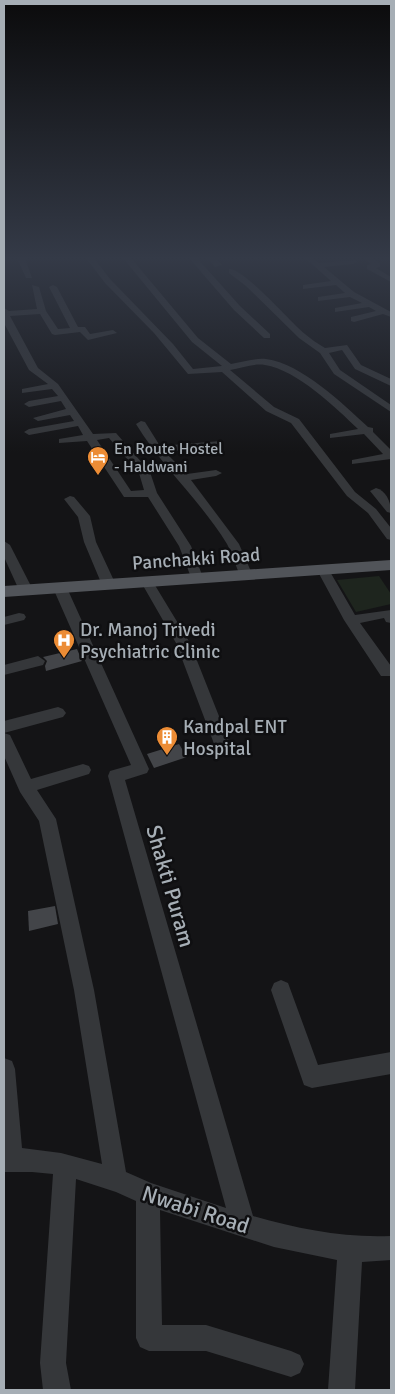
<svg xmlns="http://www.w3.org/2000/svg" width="395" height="1394" viewBox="0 0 395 1394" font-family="Signika,sans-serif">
<rect width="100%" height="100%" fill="#141416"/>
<!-- green -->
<path fill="#1e251e" d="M379 576 391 594V604L356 612 337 580Z"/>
<!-- building -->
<g fill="#434549">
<path d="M77 649 82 661 46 671 45 666 47 661 43 657Z"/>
<path d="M179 744 187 757 154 768 147 754Z"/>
<path d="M55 906 58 924 29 931 28 911Z"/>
</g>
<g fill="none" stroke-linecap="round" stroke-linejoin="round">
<!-- minor -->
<g fill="#35373a" fill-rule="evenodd">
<path d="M17 258H25L32 278H26Z"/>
<path d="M86 258H94L110 279 173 344 193 369 222 366 192 342 123 258H131L198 338 231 364C242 362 254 358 266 359 302 364 342 403 368 427L373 428V432L391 450V459L352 464V460L383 454 364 434 330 438V434L358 429C335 407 297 370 265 365 254 363 241 368 230 370L274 407 299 419 355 492 376 509 391 528V540L387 539 368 513 347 496 291 423 266 411 222 372 188 374 154 333 105 283Z"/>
<path d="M189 258H197L240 306 270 334V338H264L234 310Z"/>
<path d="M208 258H216L222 265 215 267Z"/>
<path d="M305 258H313L319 263 356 260 357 262 353 264 324 267 354 292 391 312V317L383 314 354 322 351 321V317L376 311 369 307 335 312V308L362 303 350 297 318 301V297L345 293 336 285 303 289V285L331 281Z"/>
<path d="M363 258H372L380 263V267L376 268 391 277V282L367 269V265L371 264Z"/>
<path d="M385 258H391V261Z"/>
<path d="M229 269C244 268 291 323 305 334 311 339 318 344 325 348L347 345 361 365 391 379V386L355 369 342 350 329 353 340 370 391 405V412L334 374 320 353 299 338 246 286 229 273Z"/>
<path d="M32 285 39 287 46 311 58 329 70 328 49 287 53 285 57 287 78 327H85L90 334 113 330 117 333 88 340 80 332 55 335 52 334 40 314 10 316 38 368 58 384 93 434 116 433 150 472 157 493 191 546 204 580 203 583H193L192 580 179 546 148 497H124L87 441 59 443V439L83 435 78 426 29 435 24 432 29 429 74 421 70 415 38 421 33 418 66 409 61 401 29 407 24 404 29 401 58 396 52 389 22 393V389L48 384 29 370 5 325 4 308 9 311 37 309ZM109 438 139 473 144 490 131 491 97 440Z"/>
<path d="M141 421 145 422 160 446 221 441V445L217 446 165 452 187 474 216 470 222 473 216 476 191 480 239 544 253 576 252 579H242C236 568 233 555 227 544 200 500 162 467 136 424Z"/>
<path d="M376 488C387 491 391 503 391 513L387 512 370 491Z"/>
<path d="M70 496 74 497 90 516 96 542 116 585 114 588H104L102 585 84 542 78 517 64 499Z"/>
<path d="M4 541 10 545 33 590 31 593 26 594 19 590 4 557Z"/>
<path d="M323 566 329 570 355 615 391 610V623L386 622 384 618 360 623 391 666V676H381L344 620 317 570Z"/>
<path d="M147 578 153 582 190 643 232 749 230 753 224 755 218 753 216 749 176 643 141 582Z"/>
<path d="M60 584 67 588 149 769 147 773 125 780 253 1216C299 1229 343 1238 391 1236V1260L362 1262 355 1390H328L337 1260 274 1247 160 1210 162 1325H206L291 1351 300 1355 304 1364 300 1373 291 1377 206 1351H149L140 1347 136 1338V1201L116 1192 76 1179 66 1363 71 1390H43L40 1363 53 1174 32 1172H4V1058L12 1061 15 1069 22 1148 61 1153 102 1164 74 990 39 821 20 792 4 756V733L10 735 31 779 83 764 89 766 91 770 89 774 37 790 56 819 94 990 126 1172 151 1183 226 1208 108 776 110 771 131 765 53 588Z"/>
<path d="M19 613 24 614 26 617 24 620 4 625V617Z"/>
<path d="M38 656 45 661 43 665 4 675V665Z"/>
<path d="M58 707 63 709 66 713 63 717 4 733V721Z"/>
<path d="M281 980 288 983 318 1065 391 1052V1074L312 1088 304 1085 271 990 274 983Z"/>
</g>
<!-- major -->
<path fill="#515459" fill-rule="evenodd" d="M391 560V570L4 597V586Z"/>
</g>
<!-- sky -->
<linearGradient id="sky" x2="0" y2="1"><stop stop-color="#0b0b0c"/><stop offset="0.57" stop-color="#343a47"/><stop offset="1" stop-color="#343a47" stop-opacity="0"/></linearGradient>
<rect width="395" height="453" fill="url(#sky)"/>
<!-- icons -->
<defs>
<g id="hotel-pin" transform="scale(1.125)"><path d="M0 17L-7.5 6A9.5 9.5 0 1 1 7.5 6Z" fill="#ec8c35" stroke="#0f0f11"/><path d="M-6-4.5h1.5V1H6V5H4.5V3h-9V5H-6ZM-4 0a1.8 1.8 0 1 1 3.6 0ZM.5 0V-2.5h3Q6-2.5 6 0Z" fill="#fff"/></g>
<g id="hospital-pin" transform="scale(1.125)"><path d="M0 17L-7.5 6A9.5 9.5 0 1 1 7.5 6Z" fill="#ec8c35" stroke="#0f0f11"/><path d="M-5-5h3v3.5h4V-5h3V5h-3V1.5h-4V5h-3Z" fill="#fff"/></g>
<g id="building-pin" transform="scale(1.125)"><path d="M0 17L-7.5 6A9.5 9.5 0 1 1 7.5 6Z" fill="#ec8c35" stroke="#0f0f11"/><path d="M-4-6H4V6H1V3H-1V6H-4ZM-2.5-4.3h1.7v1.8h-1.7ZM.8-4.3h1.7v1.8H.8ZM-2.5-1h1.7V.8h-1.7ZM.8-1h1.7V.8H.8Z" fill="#fff"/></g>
</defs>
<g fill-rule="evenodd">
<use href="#hotel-pin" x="98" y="457"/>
<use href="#hospital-pin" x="64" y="640"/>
<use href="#building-pin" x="167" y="737"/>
</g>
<g text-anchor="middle" stroke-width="5" stroke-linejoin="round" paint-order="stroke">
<!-- far-poi labels -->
<g font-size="16" fill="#a6aeb5" stroke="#0f0f11" text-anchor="start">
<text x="114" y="454">En Route Hostel<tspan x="114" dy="18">- Haldwani</tspan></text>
</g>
<!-- street labels -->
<g font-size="19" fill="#a6aeb5" stroke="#0f0f11">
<text transform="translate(196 558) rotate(-4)" y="7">Panchakki Road</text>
</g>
<!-- poi labels -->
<g font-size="19" fill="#a6aeb5" stroke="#0f0f11" text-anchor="start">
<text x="80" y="636">Dr. Manoj Trivedi<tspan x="80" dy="22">Psychiatric Clinic</tspan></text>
<text x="183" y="733">Kandpal ENT<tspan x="183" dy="22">Hospital</tspan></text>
</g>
<!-- near-street labels -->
<g font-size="22" fill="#a6aeb5" stroke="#0f0f11">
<text transform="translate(171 886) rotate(74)" y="8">Shakti Puram</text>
<text transform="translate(196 1209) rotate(18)" y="8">Nwabi Road</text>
</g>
</g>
<!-- border -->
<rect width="395" height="1394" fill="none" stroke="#a6aeb5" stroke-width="10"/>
</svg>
